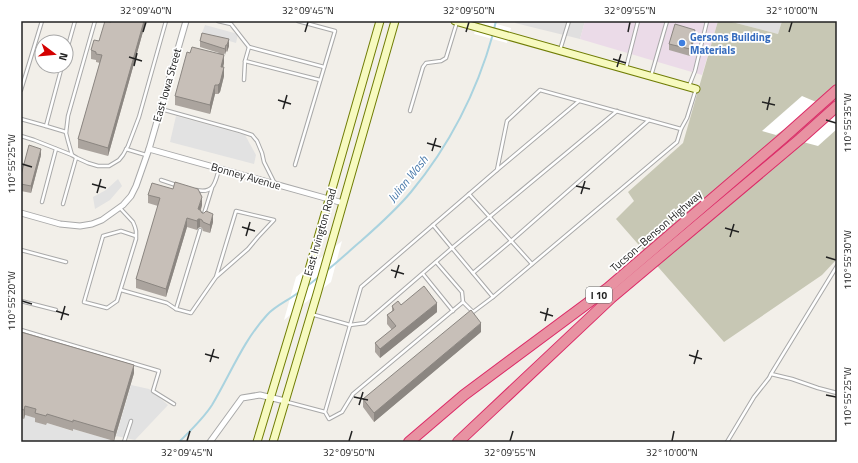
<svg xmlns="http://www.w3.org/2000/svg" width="858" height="463" viewBox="0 0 858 463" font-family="'Titillium Web',sans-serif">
<rect width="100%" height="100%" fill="#f2efe9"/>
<!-- residential -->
<g fill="#e0dfdf">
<path d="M516 21H585L580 39 515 23Z"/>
<path d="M728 21H782L778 34Z"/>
</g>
<!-- industrial -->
<path fill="#ebdbe8" d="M585 21H718L702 75 580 39Z"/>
<!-- construction -->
<path fill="#c7c7b4" d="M718 21H728L778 34 782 21H837V259L822 275 724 342 616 219 634 201 628 192 683 143Z"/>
<!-- parking -->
<g fill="#e2e2e2">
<path d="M205 25 238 34 236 43 202 33Z"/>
<path d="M176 116 245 135 256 155 254 164 170 142Z"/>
<path d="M118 179 122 186 110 200 95 209 93 197 106 190Z"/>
<path d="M131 385 149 389 168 405 135 440 116 436Z"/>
<path d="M25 415 36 418 47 423 72 431 73 429 114 441V442H21V418H24Z"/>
</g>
<!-- pier -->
<g fill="#fff">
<path d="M478 21H486L511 28 507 43 474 34Z"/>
<path d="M802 96 821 104 776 135 762 131Z"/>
<path d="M837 107V129L818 146 803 142Z"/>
<path d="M342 241 331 282 284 320 296 277Z"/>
</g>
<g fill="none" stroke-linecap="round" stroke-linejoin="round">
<!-- stream -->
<g stroke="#aad3df" stroke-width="2">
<path d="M494 29 496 21"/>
<path d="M326 271C338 262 349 251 361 241 378 226 396 210 411 192 449 146 477 91 493 34"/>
<path d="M306 287 320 276"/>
<path d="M179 442C191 430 203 419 212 405 230 375 243 341 267 315 276 305 288 301 299 292"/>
</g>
<!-- lane casing -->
<g stroke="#a9a9a9" stroke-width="4.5">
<g id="lane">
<path d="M95 21 68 116 66 133 68 141 72 155 77 158 88 163 98 166H109L119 160 123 155 128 146 139 117 166 21"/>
<path d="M218 21 231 24 249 47 324 67"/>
<path d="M249 47 245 61 320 80"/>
<path d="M560 50 569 21"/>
<path d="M66 53 75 21"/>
<path d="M626 68 638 21"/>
<path d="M651 76 667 21"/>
<path d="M244 80 245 61"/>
<path d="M689 86 695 71 707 21"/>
<path d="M21 90 42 21"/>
<path d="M161 109 240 131 252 135 257 141 262 153 264 162 275 184"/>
<path d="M410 111 423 67 426 63 441 61 446 58 457 22"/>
<path d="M21 119 46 126 62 66"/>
<path d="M46 126 66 132"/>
<path d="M681 129 687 118 696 89"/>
<path d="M21 136 34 140 72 155"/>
<path d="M126 149 146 155"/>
<path d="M295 165 335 31 298 21"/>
<path d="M497 170 579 101"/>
<path d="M161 180 176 185"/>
<path d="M196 190C214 194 215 183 219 169"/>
<path d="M469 194 532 264"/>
<path d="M42 202 56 149"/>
<path d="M63 204 76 158"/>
<path d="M120 208 133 222 135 227 136 231V239L117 301 107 308 84 302 103 236 121 231 136 236"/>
<path d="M204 214 212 188"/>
<path d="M200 230 176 309 191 313 216 277 236 211 274 220 258 237 248 249 216 277"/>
<path d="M21 250 66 262"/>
<path d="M436 262 462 292 463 302"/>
<path d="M473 273 511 241 649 120"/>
<path d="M423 274 453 311"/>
<path d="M121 290 167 303 176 309"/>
<path d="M493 297 452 248 617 111"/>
<path d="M21 301 56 310"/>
<path d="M311 314 350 325 365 323 452 248 433 225"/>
<path d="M21 330 159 371 153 391 174 404"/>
<path d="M771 374 837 266"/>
<path d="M287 402 325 412 329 419 342 412 353 394 463 302 473 312 493 297 677 142 681 129 540 90 507 121 497 170 361 287 325 412"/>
<path d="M124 442 131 421"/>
<path d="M727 442 754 397 769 378 771 374 792 379 818 388 837 393"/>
</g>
</g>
<!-- street casing -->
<g stroke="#a9a9a9" stroke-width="7">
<g id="street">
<path d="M149 149 343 203"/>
<path d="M21 213 60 224 80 226 92 224 102 220 123 205 131 196 136 186 149 149 186 21"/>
<path d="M210 442 242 398 260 395 285 401"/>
</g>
</g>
<!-- secondary casing -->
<g stroke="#707d05" stroke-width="9">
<g id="secondary">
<path d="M455 21 696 89"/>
<path d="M257 442 308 273 380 21"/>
<path d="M273 442 317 294 395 21"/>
</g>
</g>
<!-- highway casing -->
<g stroke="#dc2a67" stroke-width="12">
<g id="highway">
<path d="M409 442 464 395 608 288 782 139 837 90"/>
<path d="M458 442 611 298 800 139 837 106"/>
</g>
</g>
<!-- lane -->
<use href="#lane" stroke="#fff" stroke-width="2.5"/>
<!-- street -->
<use href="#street" stroke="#fff" stroke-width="5"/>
<!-- secondary -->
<use href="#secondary" stroke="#f7fabf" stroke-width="7"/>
<!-- highway -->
<use href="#highway" stroke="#e892a2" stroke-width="10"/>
</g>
<!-- wall -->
<g fill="#aba49e">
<path d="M112 21H146L108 156 78 148V139L100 63 96 62V60L91 59V50L99 41Z"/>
<path d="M202 33 229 46 227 52 226 51 224 55V63L223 67 224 76 220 92 218 94H215L210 114 175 105V96L219 53 200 47V41Z"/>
<path d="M695 36 690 56 669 50V44Z"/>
<path d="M41 155 31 193 21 191V175Z"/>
<path d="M148 195 202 205 201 210 202 213 213 222 210 233 203 231 202 228 200 227 198 228 197 230 187 227 166 297 136 288V279L158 206 148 203Z"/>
<path d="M401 305 437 312 380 358 375 352V343L392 330 387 324V315L392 311V306Z"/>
<path d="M21 332 134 373 114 441 73 429V431L47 423 46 425 35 422V418L25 415 24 419 21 418Z"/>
<path d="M481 332 374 422 363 407V399Z"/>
</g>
<!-- shaded-wall -->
<g fill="#8b8681">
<path d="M144 21H146L108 156V148Z"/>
<path d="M695 30V36L690 56V49Z"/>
<path d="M229 39V46L227 52V45Z"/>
<path d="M226 45V51L225 55V49Z"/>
<path d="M224 55V63L221 75V67Z"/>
<path d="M224 67V76L220 92 218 94V85Z"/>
<path d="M215 85V94L210 114V105Z"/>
<path d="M41 149V155L31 193V186Z"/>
<path d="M202 197V205L198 218V209Z"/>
<path d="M213 214V222L210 233V225Z"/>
<path d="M187 218V227L166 297V289Z"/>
<path d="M198 219H200V227L198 228 197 230V221Z"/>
<path d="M437 303V312L380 358V349Z"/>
<path d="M481 323V332L374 422V413Z"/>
<path d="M134 365V373L114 441V432Z"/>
<path d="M25 406V415L24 419V410Z"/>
</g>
<!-- building -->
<g fill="#c7bfb8" stroke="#8b8681">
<path d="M105 21 111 22 112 21H144L108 148 78 139 102 55 96 54V52L91 50 94 40 99 41Z"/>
<path d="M675 24 695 30 690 49 669 44Z"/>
<path d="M202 33 229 39 227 45H226L225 49 200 41Z"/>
<path d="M192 47 224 55 221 67H224L220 83 218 85H215L210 105 175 96 187 52 190 53Z"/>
<path d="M29 145 41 149 31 186 21 184V175Z"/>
<path d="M175 182 198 189 202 197 198 209 200 210 202 213H204L206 211 213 214 210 225 203 222 202 220 200 219H198L197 221 187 218 166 289 136 279 160 198 148 195 152 183 173 189Z"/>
<path d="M424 286 437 303 380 349 375 343 396 326 387 315 394 310 392 306 398 301 401 305Z"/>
<path d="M471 310 481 323 374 413 363 399Z"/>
<path d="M21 332 134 365 114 432 73 420V422L47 414 46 416 35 413 36 409 25 406 24 410 21 409Z"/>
</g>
<!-- ticks -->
<path fill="none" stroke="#222" stroke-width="1.5" d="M143 32 146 22M305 32 308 22M466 32 469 22M628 32 630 22M789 32 792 22M129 57 142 61M613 59 626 63M134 66 137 53M617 67 621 54M278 100 291 104M762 102 775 105M283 109 287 95M767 110 770 97M826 120 836 123M427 143 441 147M432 151 436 138M22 164 32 167M92 184 106 188M576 186 590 189M97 193 101 179M581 194 585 181M242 227 255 231M725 228 739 232M246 236 250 222M730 237 734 224M826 257 836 260M391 270 404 274M395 278 399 265M22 301 32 304M56 311 69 315M540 312 553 316M61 320 65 306M545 321 548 308M205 354 219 358M689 355 702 359M210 362 214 349M694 364 698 350M826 395 836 397M354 397 368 400M359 405 363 392M187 441 190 431M349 441 352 431M510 441 513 431M672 441 674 431"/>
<!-- markers -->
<circle fill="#3f7fe0" stroke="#fff" stroke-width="1.5" cx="682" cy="43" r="4"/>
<g text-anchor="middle" stroke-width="3.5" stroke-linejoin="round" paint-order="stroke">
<!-- shield labels -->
<rect fill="#fff" stroke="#646464" stroke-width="1" x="586" y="287" width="26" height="16" rx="3"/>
<g font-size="10" font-weight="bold" fill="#222">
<text x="599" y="299">I 10</text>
</g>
<!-- shop labels -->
<g font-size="11" font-weight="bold" fill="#366cbe" stroke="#fff" text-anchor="start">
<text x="690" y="41">Gersons Building<tspan x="690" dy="13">Materials</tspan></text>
</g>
<!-- street labels -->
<g font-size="11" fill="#222" stroke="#fff">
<text transform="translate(167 85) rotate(-74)" y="4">East Iowa Street</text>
<text transform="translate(246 176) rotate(16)" y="4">Bonney Avenue</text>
<text transform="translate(656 231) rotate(-41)" y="4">Tucson–Benson Highway</text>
<text transform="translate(320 232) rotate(-74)" y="4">East Irvington Road</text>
</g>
<!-- water labels -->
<g font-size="12" font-style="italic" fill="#4a7aab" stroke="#fff">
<text transform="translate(408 179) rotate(-51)" y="4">Julian Wash</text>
</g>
</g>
<!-- border -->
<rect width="858" height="463" fill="none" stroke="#ffffff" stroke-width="44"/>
<!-- north arrow -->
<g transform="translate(54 54) rotate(106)"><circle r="19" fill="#ffffff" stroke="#a7a7a7"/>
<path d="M0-3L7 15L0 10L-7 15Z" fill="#d40000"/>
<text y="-6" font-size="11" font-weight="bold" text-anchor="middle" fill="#222222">N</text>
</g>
<rect x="22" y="22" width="814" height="419" fill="none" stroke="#222" stroke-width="1.5"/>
<g font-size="10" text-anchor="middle" fill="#222">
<text x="146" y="14">32°09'40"N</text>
<text x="308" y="14">32°09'45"N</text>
<text x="469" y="14">32°09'50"N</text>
<text x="630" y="14">32°09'55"N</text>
<text x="792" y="14">32°10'00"N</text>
<text transform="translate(847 123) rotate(-90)" y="4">110°55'35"W</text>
<text transform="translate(11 164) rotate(-90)" y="4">110°55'25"W</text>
<text transform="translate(847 260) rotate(-90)" y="4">110°55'30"W</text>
<text transform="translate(11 301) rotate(-90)" y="4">110°55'20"W</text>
<text transform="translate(847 397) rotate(-90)" y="4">110°55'25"W</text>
<text x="187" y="456">32°09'45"N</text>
<text x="349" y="456">32°09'50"N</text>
<text x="510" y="456">32°09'55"N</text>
<text x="672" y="456">32°10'00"N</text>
</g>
</svg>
